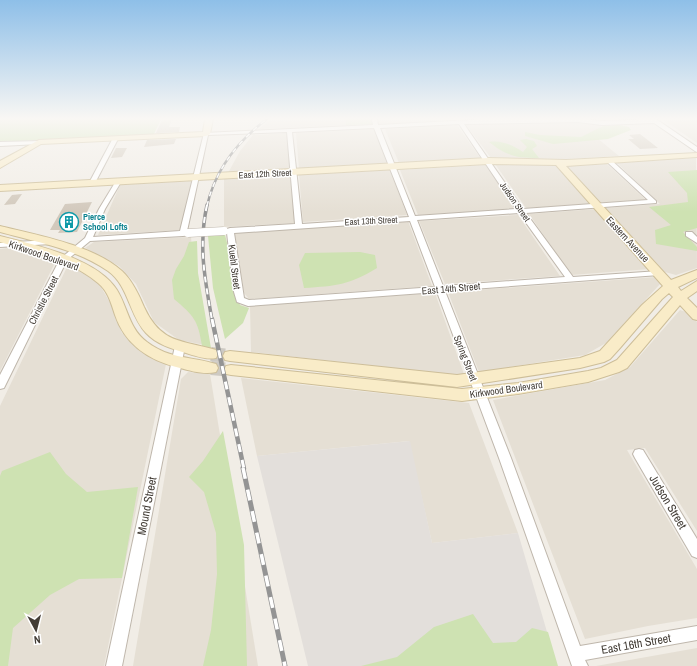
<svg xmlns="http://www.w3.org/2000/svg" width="697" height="666" viewBox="0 0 697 666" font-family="'Archivo Narrow',sans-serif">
<rect width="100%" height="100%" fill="#f1ede6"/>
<!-- residential -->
<g fill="#e5dfd4">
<path d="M271 119H345L346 125 259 129Z"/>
<path d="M662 119H697V143Z"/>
<path d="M515 122H581L599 125 613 137 597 138 619 156 566 159 491 158 466 125Z"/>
<path d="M457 125 481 159 399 163 385 129Z"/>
<path d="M375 129 387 164 299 169 296 133Z"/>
<path d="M289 133 291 169 228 173 240 151 253 135Z"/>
<path d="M696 158 697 268 676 275 665 272 605 208 660 204 617 163Z"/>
<path d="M495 164 556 165 591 204 526 208Z"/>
<path d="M607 164 647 201 602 204 567 166Z"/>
<path d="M486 165 516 209 418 215 400 170Z"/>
<path d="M390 170 407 215 303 222 299 175Z"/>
<path d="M291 175 296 223 224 227V179Z"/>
<path d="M192 181 181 230 98 235 120 185Z"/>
<path d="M596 209 650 269 571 275 529 214Z"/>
<path d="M518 215 560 276 445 284 419 221Z"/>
<path d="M408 221 432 286 249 299 244 293 234 233Z"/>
<path d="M191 237 196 303 205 345 179 340 154 322 136 284 119 266 85 248 94 242Z"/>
<path d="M18 247 56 261 0 371V249Z"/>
<path d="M68 265 98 282 112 306 122 333 139 350 166 364 104 666H0V406Z"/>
<path d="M656 277 661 283 606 343 585 355 479 372 448 292Z"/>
<path d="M435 293 464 374 456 375 251 352 250 306Z"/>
<path d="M680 310 689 313 697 322V531L645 448 627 450 697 569V618L648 626 585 639 493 400 605 380 630 367Z"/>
<path d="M188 372 210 374 258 666H133L181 379Z"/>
<path d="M241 378 469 403 518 533 432 543 409 441 257 456Z"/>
<path d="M697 648V666H596Z"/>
</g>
<!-- industrial -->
<path fill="#e3dfdb" d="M410 441 432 543 518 533 557 666H308L257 456Z"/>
<!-- education -->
<path fill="#e9e1d1" d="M372 119H434L438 122 374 124Z"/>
<!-- green -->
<g fill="#cee2b2">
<path d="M0 119H161L154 134 0 142Z"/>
<path d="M333 119H372L374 124 346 125 345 119Z"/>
<path d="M619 125 629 127 631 130 608 139 553 144 525 136V132L540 135 581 137 603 126Z"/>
<path d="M526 139 534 141 537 146 532 149 539 158C516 158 507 156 489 142 502 140 512 145 523 152L527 147 520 140Z"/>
<path d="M697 170V228L683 232 697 247V251L656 244 655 230 671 225 649 207 688 202 687 193 668 172Z"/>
<path d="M225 235C232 258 230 283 240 305L249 308 243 323 225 339 213 288 208 236Z"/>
<path d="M197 241 198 273 211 348 202 346C198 320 194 316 174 299L172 280 176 269 184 256 189 242Z"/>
<path d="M360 252 375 255 377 268C349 285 336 286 304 288L299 265 305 253Z"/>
<path d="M223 431 244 545 247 666H203L211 630 217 574 216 533 204 492 189 477 203 461Z"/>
<path d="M50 452 66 474 87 492 138 487 122 578 79 579 50 595 13 628 8 666H0V476L2 471Z"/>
<path d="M473 614 493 643 516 642 532 628 548 632 558 666H361L397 657 434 627Z"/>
</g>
<!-- building -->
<g fill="#d2c9bc">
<path d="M172 119 169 127H180L179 132 156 133 162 120Z"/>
<path d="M640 134 658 148 640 149 628 139H634L629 135Z"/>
<path d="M176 139 174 144 144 147 147 140Z"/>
<path d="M116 148H127L122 157 111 158Z"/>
<path d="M22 194 15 204 4 205 12 195Z"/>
<path d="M92 202 77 232 58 233 60 230H50L65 204Z"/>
</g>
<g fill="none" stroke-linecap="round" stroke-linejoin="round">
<!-- secondary-tunnel -->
<g stroke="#cecac3" stroke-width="14" stroke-dasharray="14 7" stroke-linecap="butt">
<path d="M211 354 230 356"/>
<path d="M211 368 231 370"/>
</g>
<!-- street casing -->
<g stroke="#bfb7ac" stroke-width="2">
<g id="street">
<path d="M372 119H377L378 125 489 119H584L602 121 656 119 697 147V152L695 151 654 123 602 125 578 122 464 124 523 209 648 200 605 160 610 159 656 201V203L526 213 573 277 659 271 663 273 659 275 445 291 511 458 580 646 697 626V640L585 660 588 666H572L499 458 437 292 248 306 237 302 234 292 227 233 221 231 230 228 295 224 287 132 208 135 187 231H191V235L183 236 90 241 67 260 4 388 0 389V375L60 259 85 238 99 209 116 181 121 182 105 209 93 237 180 231 204 133 373 125ZM459 124 516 209 415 216 380 128ZM374 128 409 217 302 224 292 132ZM519 213 565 277 443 286 417 220ZM410 221 435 287 249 300 244 298 234 233Z"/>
<path d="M113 138 118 139 95 183 90 184 89 183Z"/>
<path d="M41 141V143L39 144 0 146V142Z"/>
<path d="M686 232H692L697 237V243L686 236Z"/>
<path d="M48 240H51V244L0 247V243Z"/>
<path d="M180 343 183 344 185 346 122 666H106L175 346 177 344Z"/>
<path d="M639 449 643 450 697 539V558L692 556 635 458 633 454 635 450Z"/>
</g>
</g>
<!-- secondary casing -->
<g stroke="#cdbe99" stroke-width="2">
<g id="secondary">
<path d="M205 119H213L210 134 206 136 41 144 0 168V161L39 140 203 132Z"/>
<path d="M697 153V157L566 166 671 280 697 270V278L678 287 681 291 697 281V291L687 298 697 308V320L693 319 680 305 627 368 619 372 588 382 518 394 462 401 231 375 226 374 224 370 226 366 231 365 462 389 518 383 588 371 601 368 617 360 673 297 669 293 662 299 620 348 610 359 604 362 580 368 457 387 230 361 225 360 223 356 225 352 230 351 457 375 580 358 600 351 642 305 663 286 556 165 488 164 0 191V185L488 158 566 160Z"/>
<path d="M0 226C37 235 93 245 122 271 132 280 139 295 144 307 161 344 182 340 216 350L218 354 216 358C207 360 195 356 186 353 172 349 156 344 146 333 129 315 129 286 108 271 76 249 37 242 0 232Z"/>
<path d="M0 236C35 245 97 258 117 290 128 308 129 329 147 342 171 360 191 356 216 364L218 368 216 372C205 375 191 371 180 368 150 361 125 345 115 315 111 303 108 291 98 283 71 260 34 253 0 242Z"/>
</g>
</g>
<!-- street -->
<use href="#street" fill="#fff" fill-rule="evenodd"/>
<!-- secondary -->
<use href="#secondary" fill="#f9ecc8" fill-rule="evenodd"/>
<!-- rail-far3 casing -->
<g stroke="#949494" stroke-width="2.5">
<path id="rail-far3" d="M207 206C215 170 238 141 267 119"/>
</g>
<!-- rail-far2 casing -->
<g stroke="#949494" stroke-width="3.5">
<path id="rail-far2" d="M207 205C198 246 205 280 212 320"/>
</g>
<!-- rail-far1 casing -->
<g stroke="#949494" stroke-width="4.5">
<path id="rail-far1" d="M212 319 244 469"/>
</g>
<!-- rail casing -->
<g stroke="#949494" stroke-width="5">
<path id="rail" d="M243 468 285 666"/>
</g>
<!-- rail-far3 -->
<use href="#rail-far3" stroke="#fff" stroke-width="1.5" stroke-dasharray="5" stroke-linecap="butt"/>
<!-- rail-far2 -->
<use href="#rail-far2" stroke="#fff" stroke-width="2" stroke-dasharray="6" stroke-linecap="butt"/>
<!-- rail-far1 -->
<use href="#rail-far1" stroke="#fff" stroke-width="3" stroke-dasharray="8" stroke-linecap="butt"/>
<!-- rail -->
<use href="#rail" stroke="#fff" stroke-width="3.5" stroke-dasharray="11" stroke-linecap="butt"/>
<!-- street-bridge casing -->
<g stroke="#bfb7ac" stroke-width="9" stroke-linecap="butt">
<path id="street-bridge" d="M188 233 224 231"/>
</g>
<!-- street-bridge -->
<use href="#street-bridge" stroke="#fff" stroke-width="8"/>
</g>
<!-- sky -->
<linearGradient id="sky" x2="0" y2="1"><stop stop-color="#8ebfe8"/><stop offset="0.56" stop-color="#f9f7f4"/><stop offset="1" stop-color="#f9f7f4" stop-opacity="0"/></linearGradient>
<rect width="697" height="212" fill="url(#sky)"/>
<!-- icons -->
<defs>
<g id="building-ring" transform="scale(1)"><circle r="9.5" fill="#fff" stroke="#0f9aa8" stroke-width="1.5"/><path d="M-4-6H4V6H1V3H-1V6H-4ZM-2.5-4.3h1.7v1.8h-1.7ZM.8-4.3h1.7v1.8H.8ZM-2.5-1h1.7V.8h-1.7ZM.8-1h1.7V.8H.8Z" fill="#0f9aa8"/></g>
</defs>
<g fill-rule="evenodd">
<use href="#building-ring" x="69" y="222"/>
</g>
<g text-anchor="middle" stroke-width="3" stroke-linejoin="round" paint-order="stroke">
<!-- far-street labels -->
<g font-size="9" fill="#433d36" stroke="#fff">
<text transform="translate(265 174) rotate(-3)" y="3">East 12th Street</text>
<text transform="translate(515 202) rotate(55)" y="3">Judson Street</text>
<text transform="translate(371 221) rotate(-3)" y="3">East 13th Street</text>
</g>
<!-- far-culture labels -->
<g font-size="9" font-weight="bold" fill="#0d838f" stroke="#fff" text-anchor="start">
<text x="83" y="220">Pierce<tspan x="83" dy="10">School Lofts</tspan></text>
</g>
<!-- street labels -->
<g font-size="10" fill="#433d36" stroke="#fff">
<text transform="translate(628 239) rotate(47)" y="4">Eastern Avenue</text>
<text transform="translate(44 255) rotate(19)" y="4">Kirkwood Boulevard</text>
<text transform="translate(235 267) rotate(83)" y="4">Kuehl Street</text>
<text transform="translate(451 288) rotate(-5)" y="4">East 14th Street</text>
<text transform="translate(43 300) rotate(-63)" y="4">Christie Street</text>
<text transform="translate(466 358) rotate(69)" y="4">Spring Street</text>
<text transform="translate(506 389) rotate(-8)" y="4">Kirkwood Boulevard</text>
</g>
<!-- near-street labels -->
<g font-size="12" fill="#433d36" stroke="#fff">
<text transform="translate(668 502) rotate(59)" y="4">Judson Street</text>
<text transform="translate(147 506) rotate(-79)" y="4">Mound Street</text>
<text transform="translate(636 644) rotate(-10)" y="4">East 16th Street</text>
</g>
</g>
<!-- north arrow -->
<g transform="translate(36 630) rotate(173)" stroke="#ffffff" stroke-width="3" paint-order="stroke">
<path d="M0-3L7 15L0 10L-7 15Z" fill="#433d36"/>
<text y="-6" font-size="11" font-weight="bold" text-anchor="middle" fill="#433d36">N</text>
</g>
</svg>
